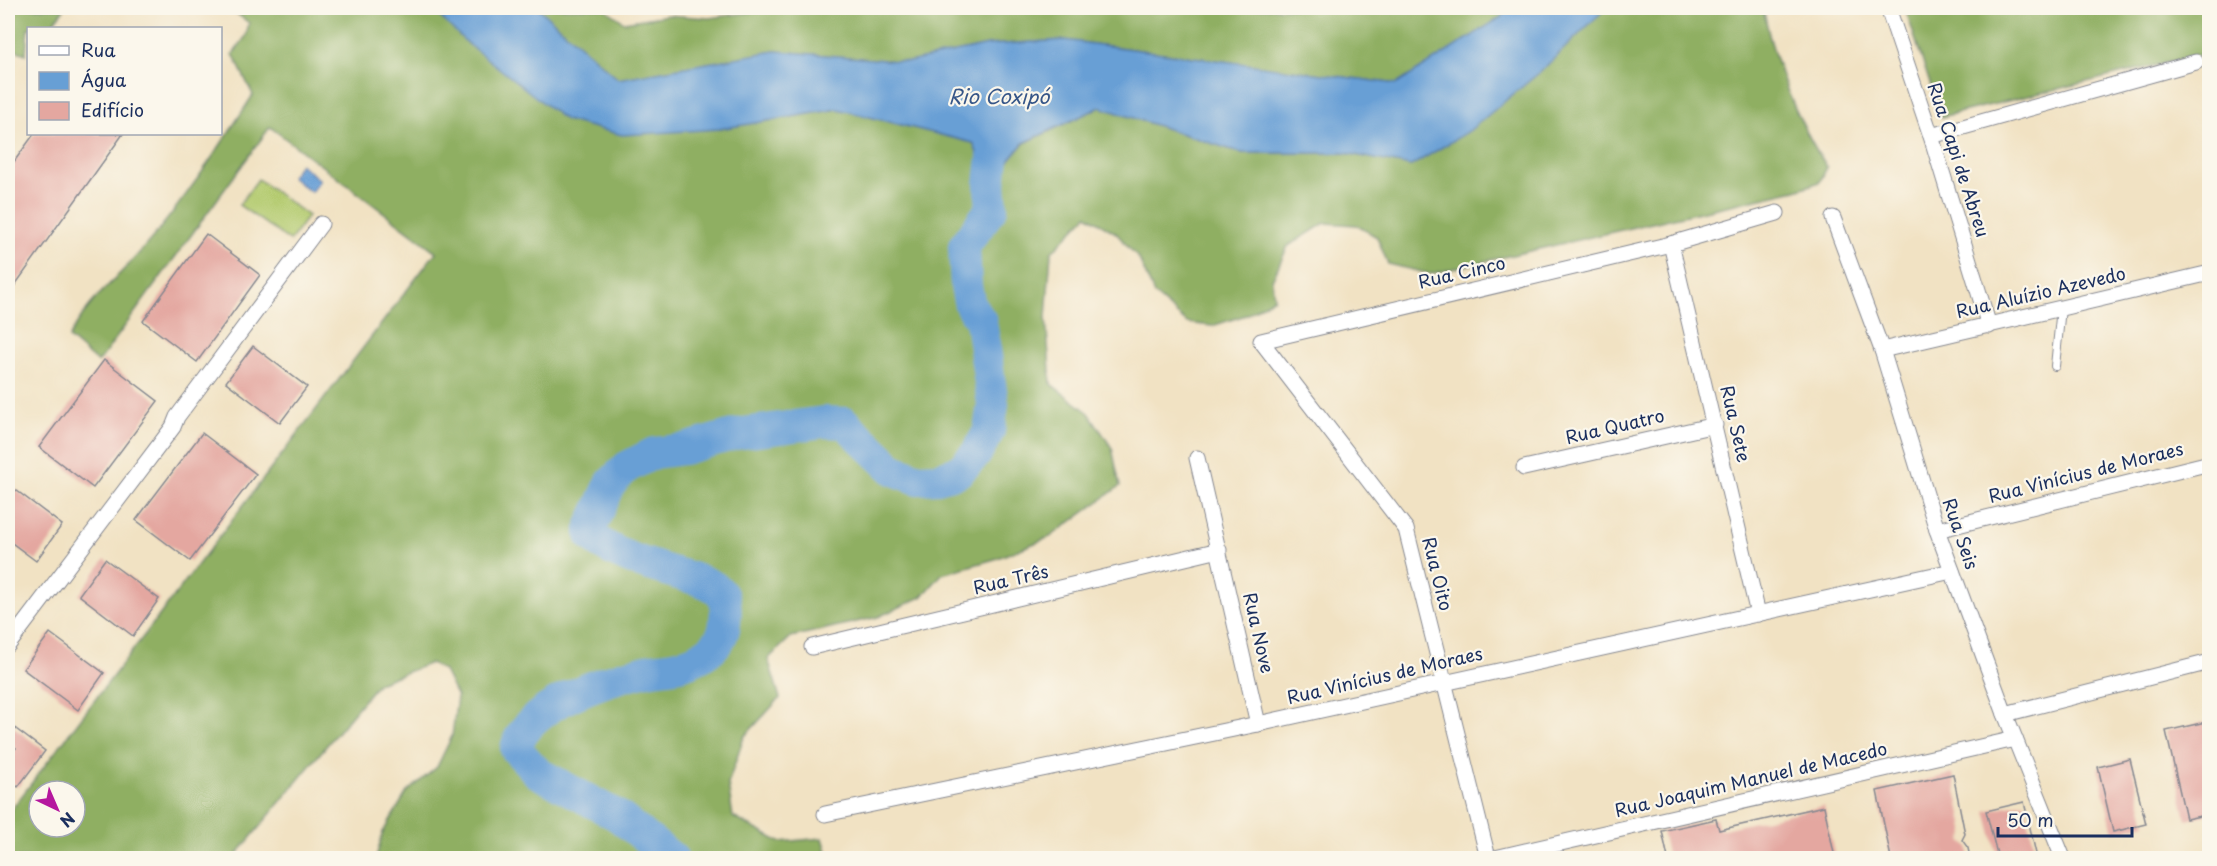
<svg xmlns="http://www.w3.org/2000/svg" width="2217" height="866" viewBox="0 0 2217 866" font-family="'Playpen Sans',sans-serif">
<rect width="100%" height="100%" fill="#fbf7ec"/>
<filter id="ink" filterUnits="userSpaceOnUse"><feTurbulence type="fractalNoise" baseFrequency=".0167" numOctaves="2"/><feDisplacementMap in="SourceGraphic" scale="12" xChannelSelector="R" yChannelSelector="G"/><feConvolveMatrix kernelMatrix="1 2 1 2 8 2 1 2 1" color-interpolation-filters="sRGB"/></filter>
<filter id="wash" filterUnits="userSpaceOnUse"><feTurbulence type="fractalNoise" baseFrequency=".008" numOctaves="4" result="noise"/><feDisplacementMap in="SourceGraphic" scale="24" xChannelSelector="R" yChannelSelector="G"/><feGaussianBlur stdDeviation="1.35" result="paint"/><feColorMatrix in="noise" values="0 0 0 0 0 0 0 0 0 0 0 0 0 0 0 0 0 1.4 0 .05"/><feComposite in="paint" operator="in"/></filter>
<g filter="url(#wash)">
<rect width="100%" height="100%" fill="#f1e2c3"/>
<!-- green -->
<path fill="#b4cb70" stroke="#687d67" stroke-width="1.5" d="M258 179 308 216 290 241 239 205Z"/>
<!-- forest -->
<g fill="#8faf62" stroke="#556f60" stroke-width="1.5" fill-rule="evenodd">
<path d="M8 8H65L49 28H28L26 54 8 48Z"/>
<path d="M229 8H431L719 129 838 109 974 143 990 183 1023 144 1100 107 1241 153H1346L1411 166 1469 131 1541 71 1606 8H1763C1774 64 1796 119 1827 167L1820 182 1796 190 1430 274 1388 264 1377 237 1356 225 1325 223 1288 246 1272 280 1274 298 1246 315 1212 326 1187 323 1154 294 1139 259 1116 233 1087 215 1051 253 1046 317 1051 384 1089 413 1112 448 1120 486 1050 537 995 559 942 574 922 597 878 617 791 637 768 659 780 698 744 737 728 784 733 817 780 842 823 838 829 858H376L383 832 407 792 437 767 452 736 457 697 444 671 431 663 378 683 234 858H8V814L436 252 270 127 98 363 69 338C85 303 116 280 141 251 183 203 219 148 253 95L233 54 246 36 249 23ZM39 791H75V827H39Z"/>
<path d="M538 8H604L624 22 668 15 709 18 781 8H1513L1500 18 1397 84 1064 40 988 45 909 62 775 51 618 79Z"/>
<path d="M1905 8H2209V63L2207 53 1941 117Z"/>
</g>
<!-- water -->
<g fill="#679fd5" stroke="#41679a" stroke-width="1.5">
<path d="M431 8H538L618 79 775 51 909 62 988 45 1064 40 1397 84 1500 18 1513 8H1606L1541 71 1469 131 1411 166 1346 153H1242L1100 107 1023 143 990 184 973 143 838 109 719 129 622 135 565 120 467 43Z"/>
<path d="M300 164 320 180 311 192 291 177Z"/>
</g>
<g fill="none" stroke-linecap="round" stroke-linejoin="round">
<!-- river -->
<path stroke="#679fd5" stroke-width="32" d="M672 858 618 816 538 773 516 749C524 705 608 679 647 670 663 667 681 667 696 659 711 652 724 640 725 622 726 613 727 599 720 592 711 582 694 579 682 575 656 567 610 555 591 535V528L611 483 627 467 654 453 684 449 736 434 824 422 845 423 894 470 918 479 938 478 958 472 976 454 989 431 993 404 981 321 970 305 966 286 964 246 992 208 990 184 995 141"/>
</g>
<g id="blocks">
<!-- building -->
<g fill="#e4a7a0">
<path d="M34 134H123L8 295V170Z"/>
<path d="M206 234 260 275 197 362 143 321Z"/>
<path d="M253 346 307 387 280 423 226 382Z"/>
<path d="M104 360 158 401 93 488 39 447Z"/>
<path d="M202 433 256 474 190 561 136 520Z"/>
<path d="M8 484 62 525 36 561 8 540Z"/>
<path d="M105 559 159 599 133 636 79 595Z"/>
<path d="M50 633 104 673 78 710 23 669Z"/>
<path d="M2210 721V814L2186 819 2166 731Z"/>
<path d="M8 723 45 751 18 787 8 779V759L16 748 8 742Z"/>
<path d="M2130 759 2146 824 2113 832 2098 767Z"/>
<path d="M1953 774 1965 834 1962 840 1968 848 1970 858H1891L1877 791Z"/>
<path d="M2024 802 2037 858H1998L1986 811Z"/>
<path d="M1824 806 1835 858H1668L1662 831 1716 819 1719 830Z"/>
</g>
</g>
</g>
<g filter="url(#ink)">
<use href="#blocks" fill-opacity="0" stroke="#868890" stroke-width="1.5"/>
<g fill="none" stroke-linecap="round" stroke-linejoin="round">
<!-- lane casing -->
<g stroke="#868890" stroke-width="10">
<path id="lane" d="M2055 366 2061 308"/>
</g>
<!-- street casing -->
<g stroke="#868890" stroke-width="17">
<g id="street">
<path d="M1888 8 1931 136 1989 326"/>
<path d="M1931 136 2196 62"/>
<path d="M1833 218 1882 350 1937 530 2005 714 2063 858"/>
<path d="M1671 244 1758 614"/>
<path d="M1882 350 2210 273"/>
<path d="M1197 458 1258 724"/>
<path d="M1524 468 1715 425"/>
<path d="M1937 530 2210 463"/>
<path d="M8 645 173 427 177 417 321 224"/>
<path d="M812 647 1219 550"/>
<path d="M2005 714 2210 662"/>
<path d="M825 814 1258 724 1952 571"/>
<path d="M1488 858 1406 529 1261 341 1671 244 1777 213"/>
<path d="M1495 858 2015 739"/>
</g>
</g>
<!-- lane -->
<use href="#lane" stroke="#fff" stroke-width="8"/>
<!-- street -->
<use href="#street" stroke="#fff" stroke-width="15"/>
</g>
</g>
<g text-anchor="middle" stroke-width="4.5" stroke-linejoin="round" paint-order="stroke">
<!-- street labels -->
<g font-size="18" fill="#1b2f5e" stroke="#fbf7ec">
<text transform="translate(1958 160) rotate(72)" y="6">Rua Capi de Abreu</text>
<text transform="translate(1462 273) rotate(-13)" y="6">Rua Cinco</text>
<text transform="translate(2041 293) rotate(-13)" y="6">Rua Aluízio Azevedo</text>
<text transform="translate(1735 424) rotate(77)" y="6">Rua Sete</text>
<text transform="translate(1615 427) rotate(-13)" y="6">Rua Quatro</text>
<text transform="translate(2086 473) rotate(-14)" y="6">Rua Vinícius de Moraes</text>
<text transform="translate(1960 534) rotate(71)" y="6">Rua Seis</text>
<text transform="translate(1437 574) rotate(76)" y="6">Rua Oito</text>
<text transform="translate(1011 580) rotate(-13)" y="6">Rua Três</text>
<text transform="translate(1258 633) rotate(77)" y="6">Rua Nove</text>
<text transform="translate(1385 676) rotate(-13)" y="6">Rua Vinícius de Moraes</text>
<text transform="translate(1751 780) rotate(-13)" y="6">Rua Joaquim Manuel de Macedo</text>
</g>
<!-- water labels -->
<g font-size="20" font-style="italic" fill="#365688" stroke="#fbf7ec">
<text x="999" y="104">Rio Coxipó</text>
</g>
</g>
<!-- margin -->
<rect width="2217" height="866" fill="none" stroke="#fbf7ec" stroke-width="30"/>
<!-- legend -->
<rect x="27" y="27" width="195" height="108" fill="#fbf7ec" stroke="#a1a7b3" stroke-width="1.5"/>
<rect x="39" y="46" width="30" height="9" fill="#ffffff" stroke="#a1a7b3" stroke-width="1.5"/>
<text x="81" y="57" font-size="18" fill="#1b2f5e">Rua</text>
<rect x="39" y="72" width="30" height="18" fill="#679fd5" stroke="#a1a7b3" stroke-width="1.5"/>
<text x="81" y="87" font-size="18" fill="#1b2f5e">Água</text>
<rect x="39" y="102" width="30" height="18" fill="#e4a7a0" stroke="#a1a7b3" stroke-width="1.5"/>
<text x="81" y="117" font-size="18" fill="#1b2f5e">Edifício</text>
<!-- north arrow -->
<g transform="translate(57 809) rotate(136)"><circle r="28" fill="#fbf7ec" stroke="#a1a7b3" stroke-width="1.5"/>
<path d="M0-4.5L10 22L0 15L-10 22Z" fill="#b5179e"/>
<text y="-9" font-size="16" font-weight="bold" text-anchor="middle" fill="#1b2f5e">N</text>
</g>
<!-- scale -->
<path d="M1998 827v9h134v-9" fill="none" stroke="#1b2f5e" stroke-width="3"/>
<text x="2007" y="827" font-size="18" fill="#1b2f5e" stroke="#fbf7ec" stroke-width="4.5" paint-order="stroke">50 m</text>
</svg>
